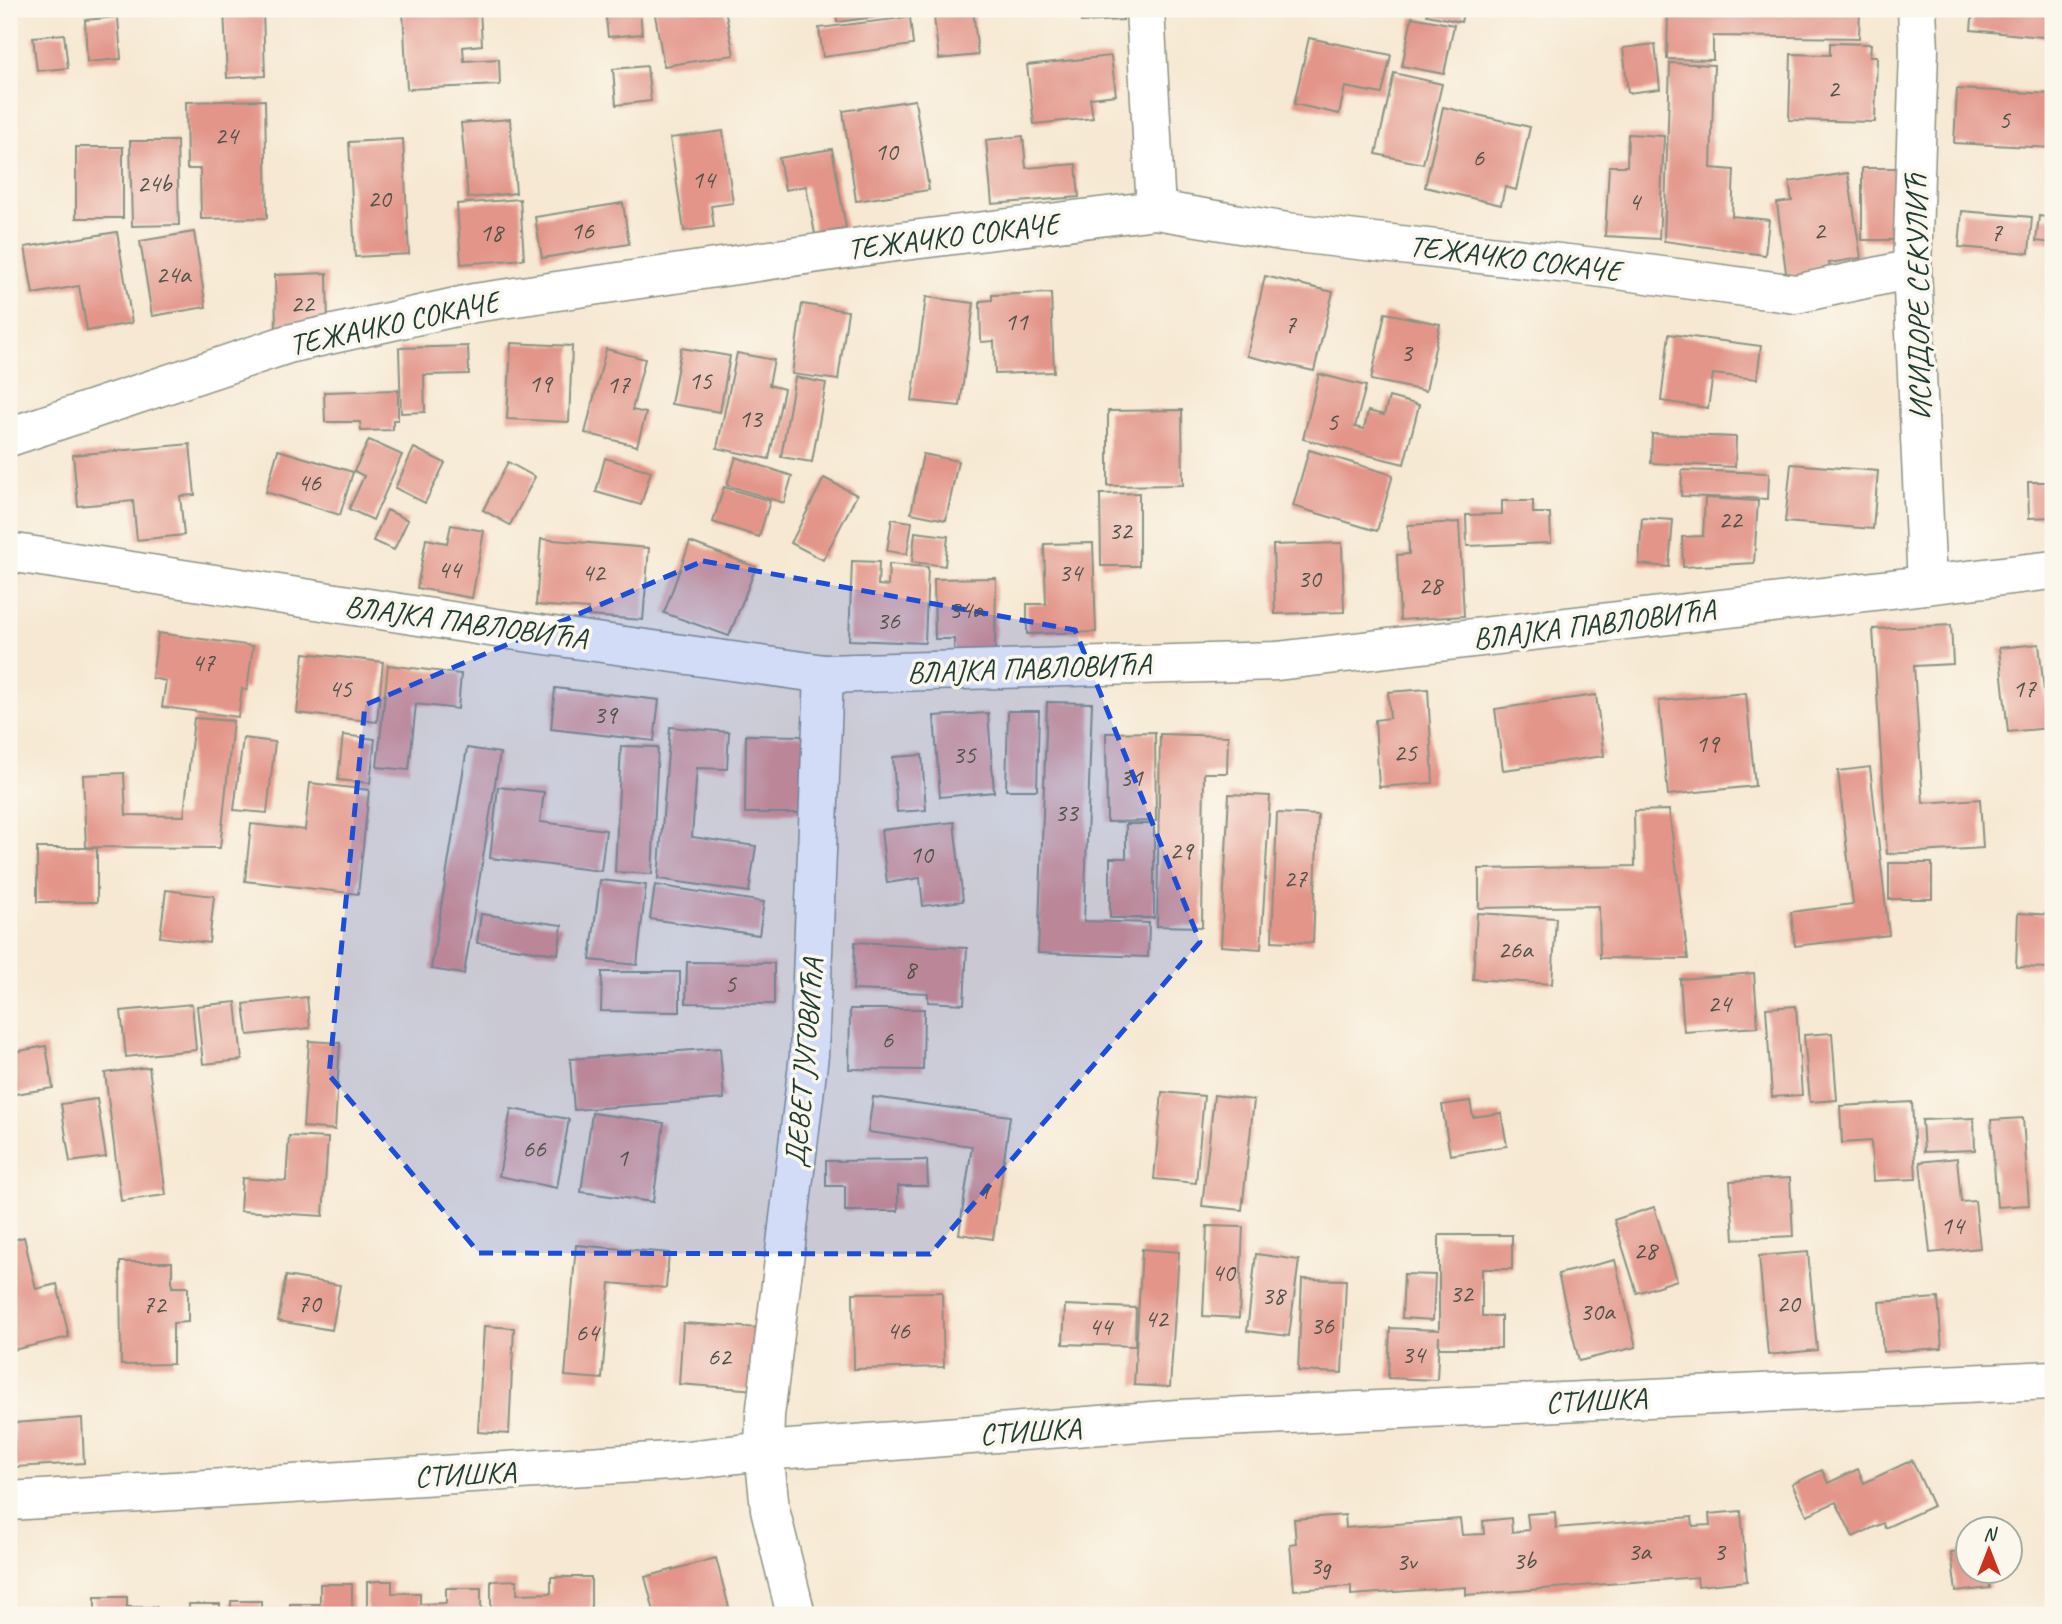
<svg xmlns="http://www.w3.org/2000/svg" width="2062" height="1624" viewBox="0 0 2062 1624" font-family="Caveat,sans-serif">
<rect width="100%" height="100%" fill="#fbf7ec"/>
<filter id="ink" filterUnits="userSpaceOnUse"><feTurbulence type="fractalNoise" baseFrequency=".0143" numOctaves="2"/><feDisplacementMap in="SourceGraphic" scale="14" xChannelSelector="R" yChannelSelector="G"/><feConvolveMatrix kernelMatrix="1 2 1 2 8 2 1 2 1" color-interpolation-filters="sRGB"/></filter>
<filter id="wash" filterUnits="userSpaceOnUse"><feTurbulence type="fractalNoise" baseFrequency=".00686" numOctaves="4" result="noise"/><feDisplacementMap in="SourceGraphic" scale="28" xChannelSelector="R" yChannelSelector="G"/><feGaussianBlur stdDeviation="1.57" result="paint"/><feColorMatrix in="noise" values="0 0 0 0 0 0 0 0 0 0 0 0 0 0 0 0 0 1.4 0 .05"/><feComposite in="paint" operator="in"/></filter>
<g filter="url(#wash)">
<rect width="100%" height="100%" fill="#f6e8d2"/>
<g id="blocks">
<!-- building -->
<g fill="#e39589">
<path d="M224 9H263L265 76 227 78Z"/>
<path d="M403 9H480L482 45 463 47 464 61 499 59 500 85 407 89Z"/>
<path d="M605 9H640L642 34 608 37Z"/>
<path d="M654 9H725L734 55 664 66Z"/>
<path d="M836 9H928V10L837 22Z"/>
<path d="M933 9H973L978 55 939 59Z"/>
<path d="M1081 9H1123V20L1081 22Z"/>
<path d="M1428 9H1464L1461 22 1427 15Z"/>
<path d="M1668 9H1860L1859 38 1713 36V60L1667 59Z"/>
<path d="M1973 9H2053V38L1971 30Z"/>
<path d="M118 17 121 59 87 62 85 20Z"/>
<path d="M910 17 913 45 823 57 819 28Z"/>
<path d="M1412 17 1454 25 1444 74 1402 66Z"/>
<path d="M64 34 68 68 37 71 33 37Z"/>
<path d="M1309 38 1391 55 1382 94 1345 87 1339 114 1294 104Z"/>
<path d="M1830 43 1871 44 1870 56H1877L1875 122 1789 120 1791 54 1830 55Z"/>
<path d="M1655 44 1660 89 1628 93 1623 48Z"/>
<path d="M1111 56 1116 95 1090 98 1093 118 1034 124 1027 65Z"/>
<path d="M1670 63 1714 65 1711 168 1734 170 1732 216 1769 220 1765 255 1664 241Z"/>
<path d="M647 66 651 101 616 105 613 69Z"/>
<path d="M1394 73 1442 84 1423 164 1376 154Z"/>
<path d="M1957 89 2053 94V148L1954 143Z"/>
<path d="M265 100 267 218 201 219 200 169H187L186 102Z"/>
<path d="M915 100 929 190 856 201 843 111Z"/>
<path d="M1443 107 1530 127 1516 190 1505 187 1501 205 1425 187Z"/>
<path d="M510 119 516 193 468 198 461 123Z"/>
<path d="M723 131 733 203 711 206 714 227 684 231 670 138Z"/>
<path d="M1628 134 1664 136 1659 239 1605 236 1609 166H1627Z"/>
<path d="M1023 136 1026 168 1076 164 1079 197 992 204 986 140Z"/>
<path d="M403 139 409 254 355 257 349 142Z"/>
<path d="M130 141H177L179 225 132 226Z"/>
<rect x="76" y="147" width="47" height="71"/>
<path d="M832 149 846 228 815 234 806 186 785 190 779 158Z"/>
<rect x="1862" y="168" width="36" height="72"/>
<path d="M1848 173 1861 258 1829 263 1831 275 1787 280 1777 203 1792 201 1789 182Z"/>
<path d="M520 199 524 259 461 264 457 204Z"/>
<path d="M623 203 629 244 542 258 535 217Z"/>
<path d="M1962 211 2032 217 2029 253 1959 247Z"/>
<path d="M2039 216 2053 218V243L2036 241Z"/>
<path d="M117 232 132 323 87 331 79 286 33 294 25 247Z"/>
<path d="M194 232 206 307 152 316 140 241Z"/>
<path d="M327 273 328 331 276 332 275 275Z"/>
<path d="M1265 276 1333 292 1314 371 1247 356Z"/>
<path d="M1051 293 1054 372 995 374 994 341 981 342 980 301 992 300V295Z"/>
<path d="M926 297 974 303 960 406 912 401Z"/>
<path d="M802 304 848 311 838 380 792 374Z"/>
<path d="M1385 313 1440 324 1426 391 1371 380Z"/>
<path d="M1669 334 1761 346 1757 379 1713 374 1708 408 1661 401Z"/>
<path d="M511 343 572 346 569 422 507 419Z"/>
<path d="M468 346 469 374 424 375 425 412 401 413 399 348Z"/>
<path d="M681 348 730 356 720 412 671 404Z"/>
<path d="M606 349 645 359 632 410 646 413 637 446 585 433Z"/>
<path d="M737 353 774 360 769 385 784 389 769 459 717 448Z"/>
<path d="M1319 374 1366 386 1355 427 1364 429 1368 411 1384 415 1389 397 1419 405 1404 464 1303 439Z"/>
<path d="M795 377 826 383 812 462 781 457Z"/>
<path d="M398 390V420H393V430L361 431 360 422H325L324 392Z"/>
<path d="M1182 410 1183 485 1108 486V411Z"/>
<path d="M1652 434 1736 437 1735 467 1651 463Z"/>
<path d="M369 440 402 455 373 520 349 509 364 476 354 471Z"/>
<path d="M190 444 195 495 180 496 184 535 137 540 133 501 78 506 73 455Z"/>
<path d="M414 448 445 463 425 503 395 488Z"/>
<path d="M278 450 353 472 340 515 266 492Z"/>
<path d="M1309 450 1393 475 1377 531 1293 506Z"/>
<path d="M923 454 958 461 946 520 911 513Z"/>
<path d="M736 457 792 476 784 503 727 485Z"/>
<path d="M605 458 651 471 641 505 596 492Z"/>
<path d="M508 462 535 477 510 525 483 510Z"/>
<path d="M1791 464 1878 471 1873 529 1785 522Z"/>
<path d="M1682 470 1769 473 1768 499 1681 496Z"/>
<path d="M824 478 857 495 823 560 791 543Z"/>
<path d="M2028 482H2053V517L2029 518Z"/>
<path d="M724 487 770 501 759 537 713 522Z"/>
<path d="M1139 493V566H1101L1100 494Z"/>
<path d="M1705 498 1758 501 1754 563 1683 567 1682 537 1703 536Z"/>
<path d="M1502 501H1533V513H1550L1551 543 1467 546 1466 515 1502 514Z"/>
<path d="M387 510 408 520 394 550 373 541Z"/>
<path d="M1642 518 1673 520 1669 567 1639 564Z"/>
<path d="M892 519 912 522 907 554 887 551Z"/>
<path d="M1459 522 1464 616 1400 620 1397 555 1409 554 1408 525Z"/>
<path d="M451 525 484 531 472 598 417 588 426 539 447 543Z"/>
<path d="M915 532 948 536 945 566 912 562Z"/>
<path d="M541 539 649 548 643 620 588 616V609L536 605Z"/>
<path d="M690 542 756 567 729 636 664 613Z"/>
<path d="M1093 543 1096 632 1027 634V604H1046L1044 544Z"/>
<path d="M1342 543 1344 612 1275 614 1273 545Z"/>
<path d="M852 561 879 562 878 585 888 586 889 564 928 567 925 643 849 640Z"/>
<path d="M996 578 995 650 954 651V639H935L934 579Z"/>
<path d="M1951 625 1953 664 1914 666 1923 803 1980 799 1983 848 1887 854 1873 629Z"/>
<path d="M158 633 253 646 247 690 242 689 238 717 162 707 166 681 152 678Z"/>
<path d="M2039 644 2048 728 2008 732 1999 648Z"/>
<path d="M304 653 383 662 377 722 297 713Z"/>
<path d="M388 665 461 674 458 709 416 704 409 770 377 767Z"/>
<path d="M555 688 659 700 654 741 551 729Z"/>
<path d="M1428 689 1433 783 1379 787 1375 720 1390 718 1388 692Z"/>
<path d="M1746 693 1755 786 1668 795 1659 701Z"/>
<path d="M1596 695 1604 756 1503 770 1495 709Z"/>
<path d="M1047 702 1092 703 1084 921 1149 923 1148 957 1038 953Z"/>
<path d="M1008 711H1039L1037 790H1006Z"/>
<path d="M988 713 994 792 940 797 934 716Z"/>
<path d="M194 718 233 721 220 848 86 847 83 775 124 773 126 815 184 816Z"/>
<path d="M670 727 729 732 727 769 697 768 692 837 756 846 749 892 658 879Z"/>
<path d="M1155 732 1156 821 1107 822 1106 733Z"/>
<path d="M1160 734 1228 736 1227 773H1204L1202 927 1157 926Z"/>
<path d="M343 735 375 739 370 783 338 780Z"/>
<path d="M746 735 805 736 804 813H745Z"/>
<path d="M243 738 275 742 267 813 234 810Z"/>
<path d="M621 746 658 747 652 874 615 872Z"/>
<path d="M467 748 500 753 464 974 431 969Z"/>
<path d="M922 755 926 810 897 812 893 757Z"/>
<path d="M1870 767 1889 935 1795 946 1791 912 1853 904 1838 771Z"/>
<path d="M310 783 369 790 358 894 245 881 251 824 305 830Z"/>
<path d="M498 787 544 792 540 822 606 830 601 871 490 858Z"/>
<path d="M1229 794 1270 796 1261 949 1221 946Z"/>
<path d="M1669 810 1688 959 1600 958 1599 906 1479 908V869L1635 866 1634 811Z"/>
<path d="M1277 813 1318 815 1313 943 1272 941Z"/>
<path d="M954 822 963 901 923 906 920 878 887 883 881 830Z"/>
<path d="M1126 824H1154V918H1110V858H1126Z"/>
<rect x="37" y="848" width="60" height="54"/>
<rect x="1889" y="863" width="43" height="36"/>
<path d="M600 880 646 885 637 965 590 960Z"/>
<path d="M655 885 764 902 759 935 650 919Z"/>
<path d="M166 890 214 896 209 943 160 937Z"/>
<path d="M1477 913 1556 918 1552 984 1473 979Z"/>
<path d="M2018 913 2053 915V968L2016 967Z"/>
<path d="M481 914 562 925 558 954 477 943Z"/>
<path d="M855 942 967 948 964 1004 928 1002V993L853 990Z"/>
<path d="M687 962 774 963V1004L686 1003Z"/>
<path d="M602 972H680V1012L601 1011Z"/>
<path d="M1754 973 1758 1027 1684 1032 1680 979Z"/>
<path d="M307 997 310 1028 248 1035 244 1004Z"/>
<path d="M236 1002 242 1060 203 1064 197 1006Z"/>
<path d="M192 1004 196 1050 126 1057 121 1011Z"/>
<path d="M1796 1006 1802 1095 1772 1097 1766 1008Z"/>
<path d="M850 1009H924L923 1070 849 1069Z"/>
<path d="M1832 1033 1837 1100 1810 1102 1804 1035Z"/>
<path d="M309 1041 340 1043 335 1130 303 1127Z"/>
<path d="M46 1046 53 1088 9 1095V1053Z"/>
<path d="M720 1048 724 1099 574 1110 570 1059Z"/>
<path d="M149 1067 166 1195 121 1201 105 1073Z"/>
<path d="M1162 1092 1204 1096 1196 1183 1154 1179Z"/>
<path d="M1214 1095 1254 1100 1242 1210 1202 1206Z"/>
<path d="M873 1097 1010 1116 993 1239 959 1234 972 1146 868 1132Z"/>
<path d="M97 1099 106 1157 70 1162 61 1104Z"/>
<path d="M1470 1101 1473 1117 1501 1113 1507 1146 1450 1155 1442 1105Z"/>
<path d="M1912 1102 1916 1179 1873 1181 1871 1141 1842 1143 1840 1106Z"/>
<path d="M511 1109 569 1119 557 1188 499 1176Z"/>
<path d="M592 1113 664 1123 653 1202 581 1192Z"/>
<path d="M1974 1118 1975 1150 1924 1152 1922 1120Z"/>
<path d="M2023 1118 2029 1205 1997 1207 1991 1120Z"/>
<path d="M289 1136 328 1138 323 1216 240 1211 242 1178 286 1181Z"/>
<path d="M1957 1158 1961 1202 1975 1201 1980 1248 1930 1253 1920 1162Z"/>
<path d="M927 1160 928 1186H898V1211H845V1186H826V1161Z"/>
<path d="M1790 1178 1793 1236 1734 1239 1730 1181Z"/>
<path d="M1654 1207 1677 1280 1637 1293 1614 1220Z"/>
<path d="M1207 1226 1243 1227 1239 1318 1203 1316Z"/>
<path d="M1439 1235H1512V1269H1482V1316H1501V1348H1439V1336L1437 1380 1388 1378 1390 1328 1439 1330Z"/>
<path d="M24 1237 36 1289 57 1284 69 1337 9 1351V1241Z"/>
<path d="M576 1245 669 1253 666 1288 610 1283 602 1379 565 1376Z"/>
<path d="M1142 1249 1179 1252 1170 1387 1134 1385Z"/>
<path d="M1808 1252 1817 1350 1768 1355 1759 1256Z"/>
<path d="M1256 1254 1299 1260 1289 1336 1247 1331Z"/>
<path d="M1615 1260 1636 1347 1579 1361 1558 1274Z"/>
<path d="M120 1262H172V1287H188V1322L173 1323V1364L121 1365Z"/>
<path d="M1404 1274 1435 1275 1433 1320 1402 1318Z"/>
<path d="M286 1276 340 1285 332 1330 278 1321Z"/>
<path d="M1302 1279 1346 1280 1342 1373 1298 1371Z"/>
<path d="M942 1292 944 1367 854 1369 853 1293Z"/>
<path d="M1938 1298 1942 1348 1883 1352 1879 1302Z"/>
<path d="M1065 1305 1136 1308 1135 1346 1063 1344Z"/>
<path d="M683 1323 760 1328 756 1390 679 1384Z"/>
<path d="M484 1326 514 1328 509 1434 478 1432Z"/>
<path d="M82 1418 84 1463 15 1467 13 1423Z"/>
<path d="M1912 1460 1933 1506 1885 1528 1883 1523 1853 1537 1836 1502 1807 1515 1792 1484 1822 1470 1828 1483 1858 1469 1864 1483Z"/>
<path d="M1741 1511 1747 1581 1698 1586 1697 1577 1466 1595V1587L1351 1595V1586L1294 1590 1290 1544 1296 1543 1294 1519 1345 1515 1346 1528 1460 1519 1462 1535 1484 1534 1483 1521 1511 1518 1512 1532 1529 1530 1527 1514 1555 1512 1556 1528 1692 1517 1693 1526 1710 1525 1709 1514Z"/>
<path d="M1968 1550V1572H1988L1990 1588 1956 1592 1951 1553Z"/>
<path d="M716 1558 731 1615H655L645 1577Z"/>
<path d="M551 1577H591V1615H231V1601H261V1610L290 1609V1604H320V1584H352V1610H367V1582L379 1581H392V1593H420V1604L446 1603V1588H481V1609H491V1581L517 1580V1594L551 1593Z"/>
<path d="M95 1597H127V1607H157V1615H95Z"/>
<rect x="189" y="1604" width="31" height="11"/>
</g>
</g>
</g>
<g filter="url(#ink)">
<use href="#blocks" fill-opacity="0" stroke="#8a9283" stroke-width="2"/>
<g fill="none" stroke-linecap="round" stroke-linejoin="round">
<!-- street casing -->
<g stroke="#8a9283" stroke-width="41">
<g id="street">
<path d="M1145 9 1156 210"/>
<path d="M1917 9 1919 50 1912 269 1927 585"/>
<path d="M9 437 288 344 474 303 888 243 1156 210 1287 232 1595 267 1796 294 1912 269"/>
<path d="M9 552 496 628 824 674 1277 661 2053 570"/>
<path d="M9 1501 687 1460 764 1451 1178 1419 2053 1380"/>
<path d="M796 1615 770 1509 764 1451 765 1416 809 1055 824 674"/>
</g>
</g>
<!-- street -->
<use href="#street" stroke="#fff" stroke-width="38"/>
</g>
</g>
<!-- marked area -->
<path fill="#1d4ed8" fill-opacity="0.2" stroke="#1d4ed8" stroke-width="5" stroke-dasharray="14 9" stroke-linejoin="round" d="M703 561 1075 630 1200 942 930 1254 479 1253 329 1075 365 705Z"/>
<g text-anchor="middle" stroke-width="7" stroke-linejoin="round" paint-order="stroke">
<!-- number labels -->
<g font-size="26" fill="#505349">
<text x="1833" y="97">2</text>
<text x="2004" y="128">5</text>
<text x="226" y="144">24</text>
<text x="886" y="160">10</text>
<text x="1478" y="166">6</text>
<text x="703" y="188">14</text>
<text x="154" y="192">24b</text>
<text x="379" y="207">20</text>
<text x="1634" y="210">4</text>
<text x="582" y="239">16</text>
<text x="1819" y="239">2</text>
<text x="491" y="241">18</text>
<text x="1996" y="241">7</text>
<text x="173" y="283">24a</text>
<text x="302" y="312">22</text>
<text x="1016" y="330">11</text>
<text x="1290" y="333">7</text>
<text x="1406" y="361">3</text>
<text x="700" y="389">15</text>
<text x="540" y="392">19</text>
<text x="618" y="393">17</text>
<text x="750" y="427">13</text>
<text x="1332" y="430">5</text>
<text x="309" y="491">46</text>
<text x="1730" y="528">22</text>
<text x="1120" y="539">32</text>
<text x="449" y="578">44</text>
<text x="593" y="581">42</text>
<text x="1070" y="581">34</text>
<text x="1309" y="587">30</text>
<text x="1430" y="594">28</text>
<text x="966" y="618">34a</text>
<text x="888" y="629">36</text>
<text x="203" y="671">47</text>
<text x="340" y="697">45</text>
<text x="2024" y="697">17</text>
<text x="605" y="723">39</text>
<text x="1707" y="752">19</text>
<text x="1405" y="761">25</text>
<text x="964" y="763">35</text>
<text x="1131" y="786">31</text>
<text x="1066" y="821">33</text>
<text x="1181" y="859">29</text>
<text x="921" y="863">10</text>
<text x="1295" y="887">27</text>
<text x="1515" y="958">26a</text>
<text x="910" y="978">8</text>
<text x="730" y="992">5</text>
<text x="1719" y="1012">24</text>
<text x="887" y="1048">6</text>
<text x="534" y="1157">66</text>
<text x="622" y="1166">1</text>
<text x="983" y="1199">4</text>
<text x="1952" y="1234">14</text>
<text x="1645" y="1259">28</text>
<text x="1223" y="1281">40</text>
<text x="1461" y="1302">32</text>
<text x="1273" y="1304">38</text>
<text x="309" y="1312">70</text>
<text x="1788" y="1312">20</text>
<text x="154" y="1313">72</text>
<text x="1597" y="1320">30a</text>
<text x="1156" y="1327">42</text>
<text x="1322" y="1334">36</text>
<text x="1100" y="1335">44</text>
<text x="898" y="1339">46</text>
<text x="587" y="1341">64</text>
<text x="1413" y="1363">34</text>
<text x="719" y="1365">62</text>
<text x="1639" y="1560">3a</text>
<text x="1719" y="1560">3</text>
<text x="1524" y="1569">3b</text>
<text x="1406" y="1570">3v</text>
<text x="1320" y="1574">3g</text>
</g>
<!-- street labels -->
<g font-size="30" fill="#1f3d34" stroke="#fbf7ec">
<text transform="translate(953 236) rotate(-7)" y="10">ТЕЖАЧКО СОКАЧЕ</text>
<text transform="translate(1515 258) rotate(7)" y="10">ТЕЖАЧКО СОКАЧЕ</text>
<text transform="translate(1918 297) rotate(-91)" y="10">ИСИДОРЕ СЕКУЛИЋ</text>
<text transform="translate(394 323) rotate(-12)" y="10">ТЕЖАЧКО СОКАЧЕ</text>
<text transform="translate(466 622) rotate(8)" y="10">ВЛАЈКА ПАВЛОВИЋА</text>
<text transform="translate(1594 624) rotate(-7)" y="10">ВЛАЈКА ПАВЛОВИЋА</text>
<text transform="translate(1029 668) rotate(-2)" y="10">ВЛАЈКА ПАВЛОВИЋА</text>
<text transform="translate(804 1063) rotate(-85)" y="10">ДЕВЕТ ЈУГОВИЋА</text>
<text transform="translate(1596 1400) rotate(-3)" y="10">СТИШКА</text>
<text transform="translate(1030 1431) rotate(-4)" y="10">СТИШКА</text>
<text transform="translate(465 1474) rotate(-3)" y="10">СТИШКА</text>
</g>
</g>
<!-- margin -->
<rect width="2062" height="1624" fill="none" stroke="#fbf7ec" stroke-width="35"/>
<!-- north arrow -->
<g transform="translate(1989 1550)"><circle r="33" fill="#fbf7ec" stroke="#a3ada2" stroke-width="2"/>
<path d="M0-5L12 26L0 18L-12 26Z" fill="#c8321e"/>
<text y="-10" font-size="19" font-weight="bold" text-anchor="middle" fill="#1f3d34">N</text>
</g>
</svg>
